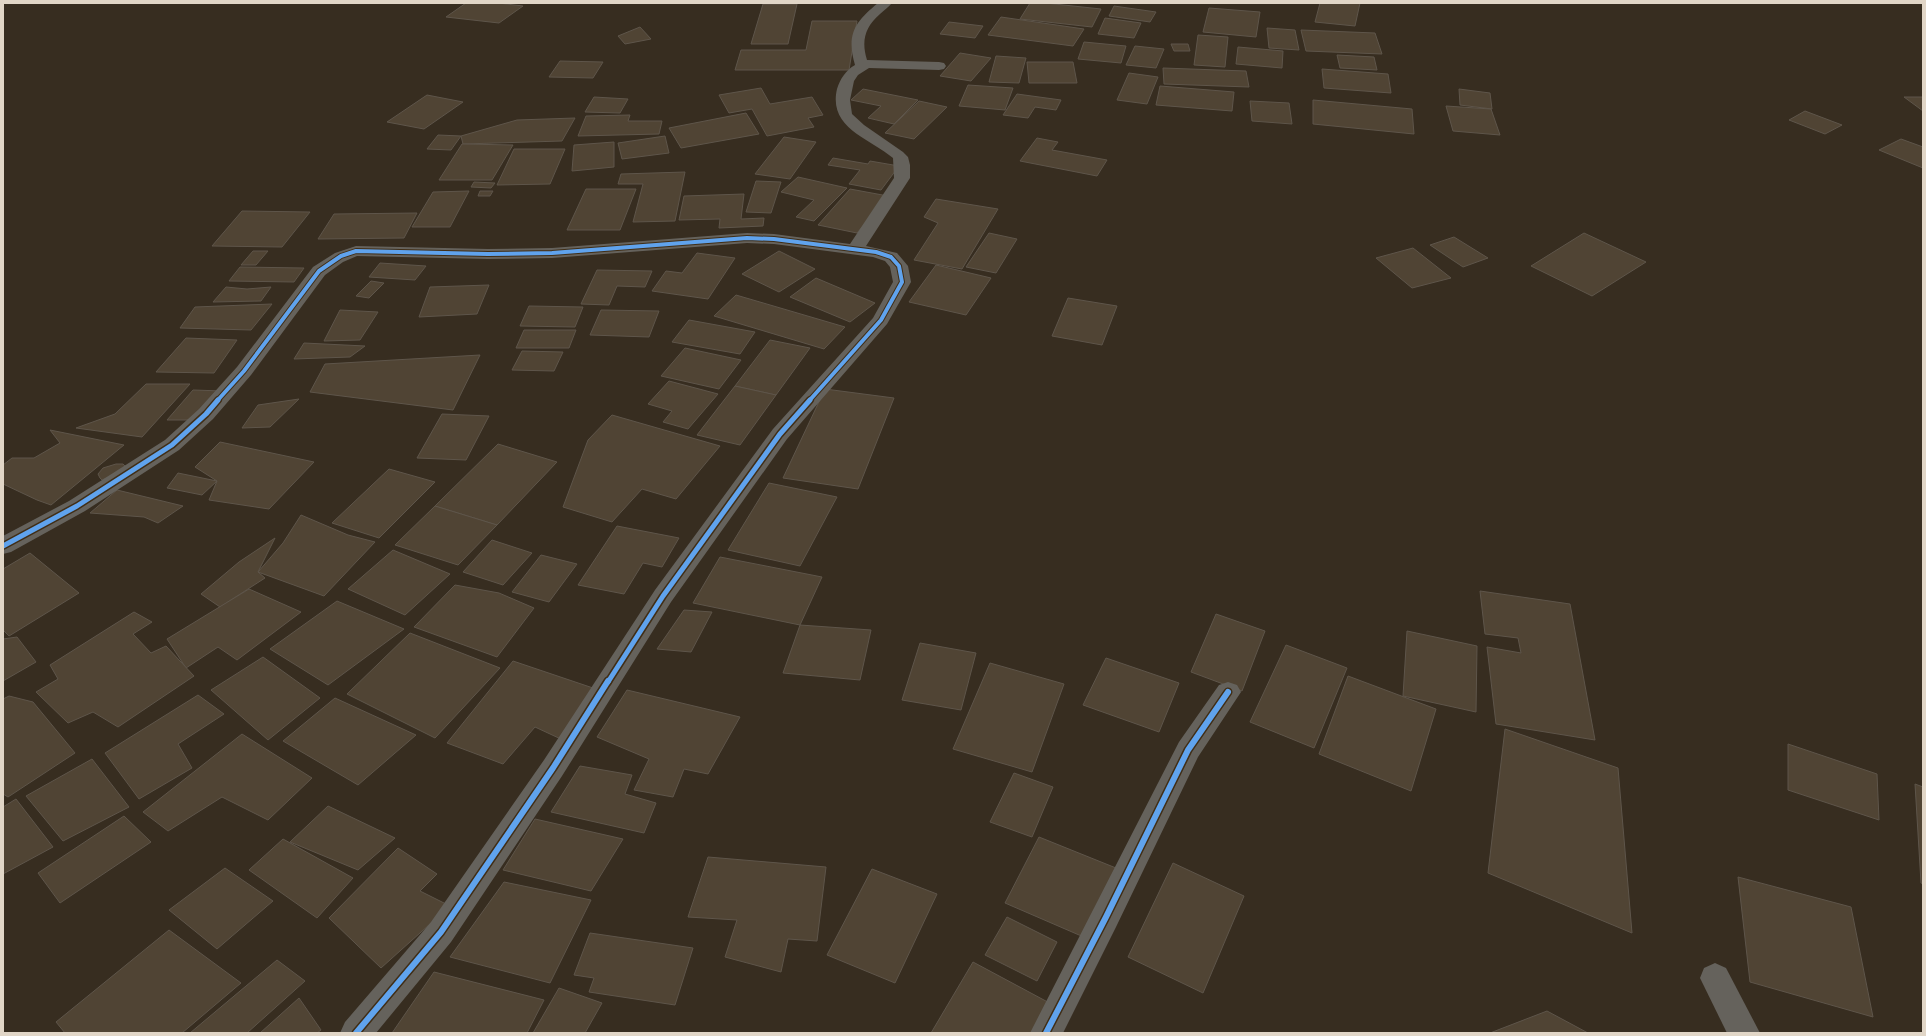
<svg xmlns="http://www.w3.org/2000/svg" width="1926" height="1036" viewBox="0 0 1926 1036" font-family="Signika,sans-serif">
<rect width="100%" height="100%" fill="#372d20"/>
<!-- building -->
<g fill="#504434" stroke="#5e554a">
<path d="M466 3H498L523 6 499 23 446 17Z"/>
<path d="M1030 3H1045L1101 9 1092 27 1020 19Z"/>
<path d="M1320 3H1360L1355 26 1315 22Z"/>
<path d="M763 4H797L788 44H751Z"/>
<path d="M1114 6 1156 12 1150 22 1109 16Z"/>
<path d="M1209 8 1260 12 1256 37 1203 32Z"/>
<path d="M1001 17 1084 29 1073 46 988 35Z"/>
<path d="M1105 18 1141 23 1134 38 1098 34Z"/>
<path d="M812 21H857L849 70H735L741 50H806Z"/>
<path d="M949 22 983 26 975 38 940 34Z"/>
<path d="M640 27 651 39 625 44 618 36Z"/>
<path d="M1267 28 1295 30 1299 50 1269 48Z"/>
<path d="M1301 30 1375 33 1382 54 1306 51Z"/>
<path d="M1198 35 1228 37 1225 67 1194 65Z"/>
<path d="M1084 42 1126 46 1121 63 1078 59Z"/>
<path d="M1171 44H1188L1190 51H1174Z"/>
<path d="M1135 46 1164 49 1156 68 1126 65Z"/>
<path d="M1238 47 1283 51 1282 68 1236 64Z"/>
<path d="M960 53 991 58 971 81 940 76Z"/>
<path d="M1337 55 1374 57 1377 70 1340 68Z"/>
<path d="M996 56 1026 58 1019 83 989 82Z"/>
<path d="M560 61 603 62 593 78 549 77Z"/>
<path d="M1027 62H1073L1077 83H1029Z"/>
<path d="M1163 68 1246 71 1249 87 1164 84Z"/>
<path d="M1322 69 1388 74 1391 93 1324 88Z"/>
<path d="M1129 73 1158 77 1147 104 1117 100Z"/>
<path d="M968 85 1013 88 1005 110 959 106Z"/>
<path d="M1160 86 1234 92 1232 111 1156 105Z"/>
<path d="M761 88 770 104 812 97 823 115 808 118 814 127 767 136 752 109 729 113 719 95Z"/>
<path d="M863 89 918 100 894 124 868 118 881 106 851 100Z"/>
<path d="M1459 89 1490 93 1492 109 1460 105Z"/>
<path d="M1017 94 1061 100 1056 110 1035 107 1028 118 1003 115Z"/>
<path d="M427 95 463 102 424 129 387 122Z"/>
<path d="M594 97 628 99 620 113 585 112Z"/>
<path d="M1904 97H1923V111Z"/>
<path d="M1313 100 1412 109 1414 134 1313 124Z"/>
<path d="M919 101 947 107 914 139 885 133Z"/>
<path d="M1250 101 1289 103 1292 124 1252 121Z"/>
<path d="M1446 106 1491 109 1500 135 1453 131Z"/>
<path d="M1805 111 1842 125 1825 134 1789 120Z"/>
<path d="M746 113 759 134 681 148 669 128Z"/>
<path d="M630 115 628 121H662L659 134 578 136 586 116Z"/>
<path d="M575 118 562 141 463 144 461 136 517 120Z"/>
<path d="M438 135 461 136 451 150 427 149Z"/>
<path d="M665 136 669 153 622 159 618 143Z"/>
<path d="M784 137 816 142 790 179 755 174Z"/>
<path d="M1037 138 1058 142 1052 150 1107 160 1097 176 1020 161Z"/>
<path d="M1901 139 1923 147V168L1879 150Z"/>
<path d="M614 142V167L572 171 574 145Z"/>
<path d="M462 144H463L513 145 492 180H439Z"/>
<path d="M514 149H565L550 184 497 185Z"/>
<path d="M833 158 868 164 870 161 899 166 881 190 849 184 860 170 828 165Z"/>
<path d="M685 172 675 221 633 222 643 184H618L621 174Z"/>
<path d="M798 177 847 188 814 221 796 217 814 200 781 192Z"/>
<path d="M756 181 781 182 771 213 746 212Z"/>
<path d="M474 182 495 183 491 188 471 187Z"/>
<path d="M586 189H636L620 230H567Z"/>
<path d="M850 189 888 196 857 233 818 225Z"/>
<path d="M469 191 450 227H412L433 192Z"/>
<path d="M480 191H493L490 196H478Z"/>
<path d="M744 194 741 219 764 218 763 226 719 228 720 219 679 220 684 196Z"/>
<path d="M936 199 998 209 962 269 914 260 938 223 924 217Z"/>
<path d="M242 211 310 212 282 247 212 246Z"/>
<path d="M417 213 404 238 318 239 334 214Z"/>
<path d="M989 233 1017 239 996 273 966 267Z"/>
<path d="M1584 233 1646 262 1592 296 1531 266Z"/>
<path d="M1454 237 1488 258 1463 267 1430 245Z"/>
<path d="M1413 248 1451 278 1412 288 1376 258Z"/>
<path d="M253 251H268L256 265H241Z"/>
<path d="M779 251 815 269 779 292 742 274Z"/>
<path d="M697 253 735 258 708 299 652 291 666 271 682 273Z"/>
<path d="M380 263 426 266 415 280 369 277Z"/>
<path d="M936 265 991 278 966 315 909 302Z"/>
<path d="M240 267 304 268 294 282 229 281Z"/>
<path d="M597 270 652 271 645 287 617 286 609 305 581 304Z"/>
<path d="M816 278 875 303 850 322 790 297Z"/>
<path d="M371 281 384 283 369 298 356 296Z"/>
<path d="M489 285 477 314 419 317 430 287Z"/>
<path d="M226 287 247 289 271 287 261 301 213 302Z"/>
<path d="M736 295 845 327 824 349 714 316Z"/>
<path d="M1068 298 1117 306 1102 345 1052 336Z"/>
<path d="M272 304 251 330 180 328 195 307Z"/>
<path d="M529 306 583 307 575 327 520 326Z"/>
<path d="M340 310 378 312 360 340 324 341Z"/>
<path d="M601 310 659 311 649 337 590 335Z"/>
<path d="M689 320 755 332 740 354 672 342Z"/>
<path d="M524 330H576L569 348H516Z"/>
<path d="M186 338 237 340 214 373 156 372Z"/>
<path d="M770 340 810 348 776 395 735 386Z"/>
<path d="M304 343 365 346 350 357 294 359Z"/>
<path d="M685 348 741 360 719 389 661 376Z"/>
<path d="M522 351 563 352 554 371 512 370Z"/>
<path d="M480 355 453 410 310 392 325 364Z"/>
<path d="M669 381 718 394 688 429 663 422 672 411 648 404Z"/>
<path d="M146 384H190L142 437 76 428 115 414Z"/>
<path d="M735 386 776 395 740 445 697 435Z"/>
<path d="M825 389 894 398 858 489 783 478Z"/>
<path d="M193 390 223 391 193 420H167Z"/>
<path d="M299 399 270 427 242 428 258 405Z"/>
<path d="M442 414 489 416 466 460 417 458Z"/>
<path d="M612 415 720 446 676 499 642 489 612 522 563 507 588 440Z"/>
<path d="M50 430 124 445 51 505 37 500 3 484V465L12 458H34L60 443Z"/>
<path d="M220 442 314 462 269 509 209 500 217 481 195 467Z"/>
<path d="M498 444 557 462 497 525 435 506Z"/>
<path d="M116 464H123L127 468 102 480 100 478 98 474 103 468Z"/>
<path d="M389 469 435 482 379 538 332 523Z"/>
<path d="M178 473 217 481 202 495 167 488Z"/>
<path d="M769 483 837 497 800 566 728 550Z"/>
<path d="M117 490 183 506 158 523 144 517 90 513Z"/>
<path d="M435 506 497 525 458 565 395 545Z"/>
<path d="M301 515 348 535 375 542 324 596 258 572 283 543Z"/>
<path d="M617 526 679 538 662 567 643 563 624 594 578 585Z"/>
<path d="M275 538 258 572 265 578 220 607 201 594 239 562Z"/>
<path d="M492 540 532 553 503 585 463 572Z"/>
<path d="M393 550 450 574 405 615 348 589Z"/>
<path d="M30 553 79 593 9 636 3 630V569Z"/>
<path d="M541 555 577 564 549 602 512 592Z"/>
<path d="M720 557 822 577 800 625 693 603Z"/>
<path d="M455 585 499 593 534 608 497 657 414 627Z"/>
<path d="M249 589 301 612 237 660 218 647 186 668 167 639Z"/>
<path d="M1480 591 1570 604 1595 740 1496 724 1487 647 1521 653 1518 638 1485 634Z"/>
<path d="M337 601 404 629 328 685 270 649Z"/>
<path d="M684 610 712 612 691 652 657 649Z"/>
<path d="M134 612 152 622 133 634 151 653 166 646 194 676 118 727 93 712 68 723 36 692 58 679 50 665Z"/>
<path d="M1216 614 1265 631 1242 691 1191 672Z"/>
<path d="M800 625 871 630 860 680 783 673Z"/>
<path d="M1407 631 1477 646 1476 712 1403 696Z"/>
<path d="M410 633 500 668 435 738 347 694Z"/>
<path d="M17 637 36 662 3 681V639Z"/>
<path d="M920 643 976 653 961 710 902 700Z"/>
<path d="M1286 645 1347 668 1314 748 1250 722Z"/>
<path d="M263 657 320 698 268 740 211 690Z"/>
<path d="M1106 658 1179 683 1159 732 1083 705Z"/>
<path d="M513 661 596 689 563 740 535 727 503 764 447 743Z"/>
<path d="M990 663 1064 684 1032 772 953 749Z"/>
<path d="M1348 676 1436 709 1411 791 1319 754Z"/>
<path d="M627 690 740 717 708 774 684 769 673 797 634 790 649 759 597 737Z"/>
<path d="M198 695 224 714 178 744 192 768 139 799 105 753Z"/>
<path d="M9 696 33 702 75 753 8 797 3 794V699Z"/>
<path d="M335 698 416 735 358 785 283 741Z"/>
<path d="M1505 729 1618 768 1632 933 1488 873Z"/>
<path d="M242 734 312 778 268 820 222 797 168 831 143 812Z"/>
<path d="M1788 744 1877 774 1879 820 1788 790Z"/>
<path d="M92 759 129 807 63 841 26 796Z"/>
<path d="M580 766 632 775 625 794 656 803 644 833 551 812Z"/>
<path d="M1014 773 1053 787 1032 837 990 822Z"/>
<path d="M1915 784 1923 787V884L1921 883Z"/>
<path d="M16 799 53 847 3 874V807Z"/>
<path d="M328 806 395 838 358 870 290 842Z"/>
<path d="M124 816 151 842 60 903 38 873Z"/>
<path d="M535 819 623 839 591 891 503 870Z"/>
<path d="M1039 837 1116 868 1086 938 1005 903Z"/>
<path d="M283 839 353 878 317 918 249 870Z"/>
<path d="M398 848 437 874 420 891 450 906 381 968 329 918Z"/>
<path d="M708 857 826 867 817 941 788 939 781 972 725 957 737 920 688 917Z"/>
<path d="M1173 863 1244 896 1203 993 1128 957Z"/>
<path d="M225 868 273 901 217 949 169 910Z"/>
<path d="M872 869 937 894 895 983 827 955Z"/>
<path d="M1738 877 1851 907 1873 1017 1750 982Z"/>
<path d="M504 882 591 900 550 983 450 957Z"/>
<path d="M1007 917 1057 942 1037 981 985 955Z"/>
<path d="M169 930 241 983 182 1033H65L56 1022Z"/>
<path d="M590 933 693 948 675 1005 589 992 594 978 574 975Z"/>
<path d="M277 960 305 981 247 1033H190Z"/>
<path d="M973 962 1057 1007 1043 1033H931Z"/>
<path d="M434 972 544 1000 527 1033H392Z"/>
<path d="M559 988 602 1003 585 1033H533Z"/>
<path d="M299 998 321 1030 317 1033H260Z"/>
<path d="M1547 1011 1588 1033H1490Z"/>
</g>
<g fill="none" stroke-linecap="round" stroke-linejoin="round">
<!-- minor -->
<g fill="#65625c" fill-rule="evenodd">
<path d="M878 3H892C889 7 884 10 880 14 865 27 861 41 867 60L939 62 944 63 946 66 944 69 939 70 869 68 858 75 854 81 850 100 852 114 864 125 903 152 908 157 910 165V178L866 246 897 253 908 266 911 282 887 324 787 439 671 602 562 776 451 942 376 1033H340L345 1022 431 922 544 760 655 590 773 429 873 318 893 282 890 267 885 261 873 257 774 244 747 243 552 258 488 259 357 256 343 262 325 275 251 375 213 419 179 450 85 511 11 552 3 554V536L69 501 165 440 199 409 237 367 313 267 335 253 356 246 488 249 552 248 747 233 774 234 850 244 894 178 893 158C869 138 828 128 837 89 840 79 846 70 855 65 846 34 855 22 878 3Z"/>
<path d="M1228 682 1237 685 1241 692 1198 757 1116 927 1063 1033H1030L1179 742 1219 685Z"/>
<path d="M1715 963 1726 968 1760 1033H1727L1700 978 1704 968Z"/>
</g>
<!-- cycleway-far2 casing -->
<g stroke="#412e16" stroke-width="6">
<path id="cycleway-far2" d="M217 401 244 371 319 271 341 256 356 251 488 254 552 253 747 238 774 239 876 252 891 257 899 266 902 282 881 320 809 401"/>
</g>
<!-- cycleway-far1 casing -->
<g stroke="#412e16" stroke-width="8">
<g id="cycleway-far1">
<path d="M3 546 77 506 172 445 206 414 218 400"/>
<path d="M608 682 663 596 780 434 810 400"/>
</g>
</g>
<!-- cycleway casing -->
<g stroke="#412e16" stroke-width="9">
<g id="cycleway">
<path d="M356 1033 441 932 553 768 608 681"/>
<path d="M1046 1033 1106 917 1188 750 1228 692"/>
</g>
</g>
<!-- cycleway-far2 -->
<use href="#cycleway-far2" stroke="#60a3ed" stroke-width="4"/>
<!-- cycleway-far1 -->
<use href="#cycleway-far1" stroke="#60a3ed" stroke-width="5"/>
<!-- cycleway -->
<use href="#cycleway" stroke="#60a3ed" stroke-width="6"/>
</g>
<!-- border -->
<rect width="1926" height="1036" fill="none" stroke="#e1d6c7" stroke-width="8"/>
</svg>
